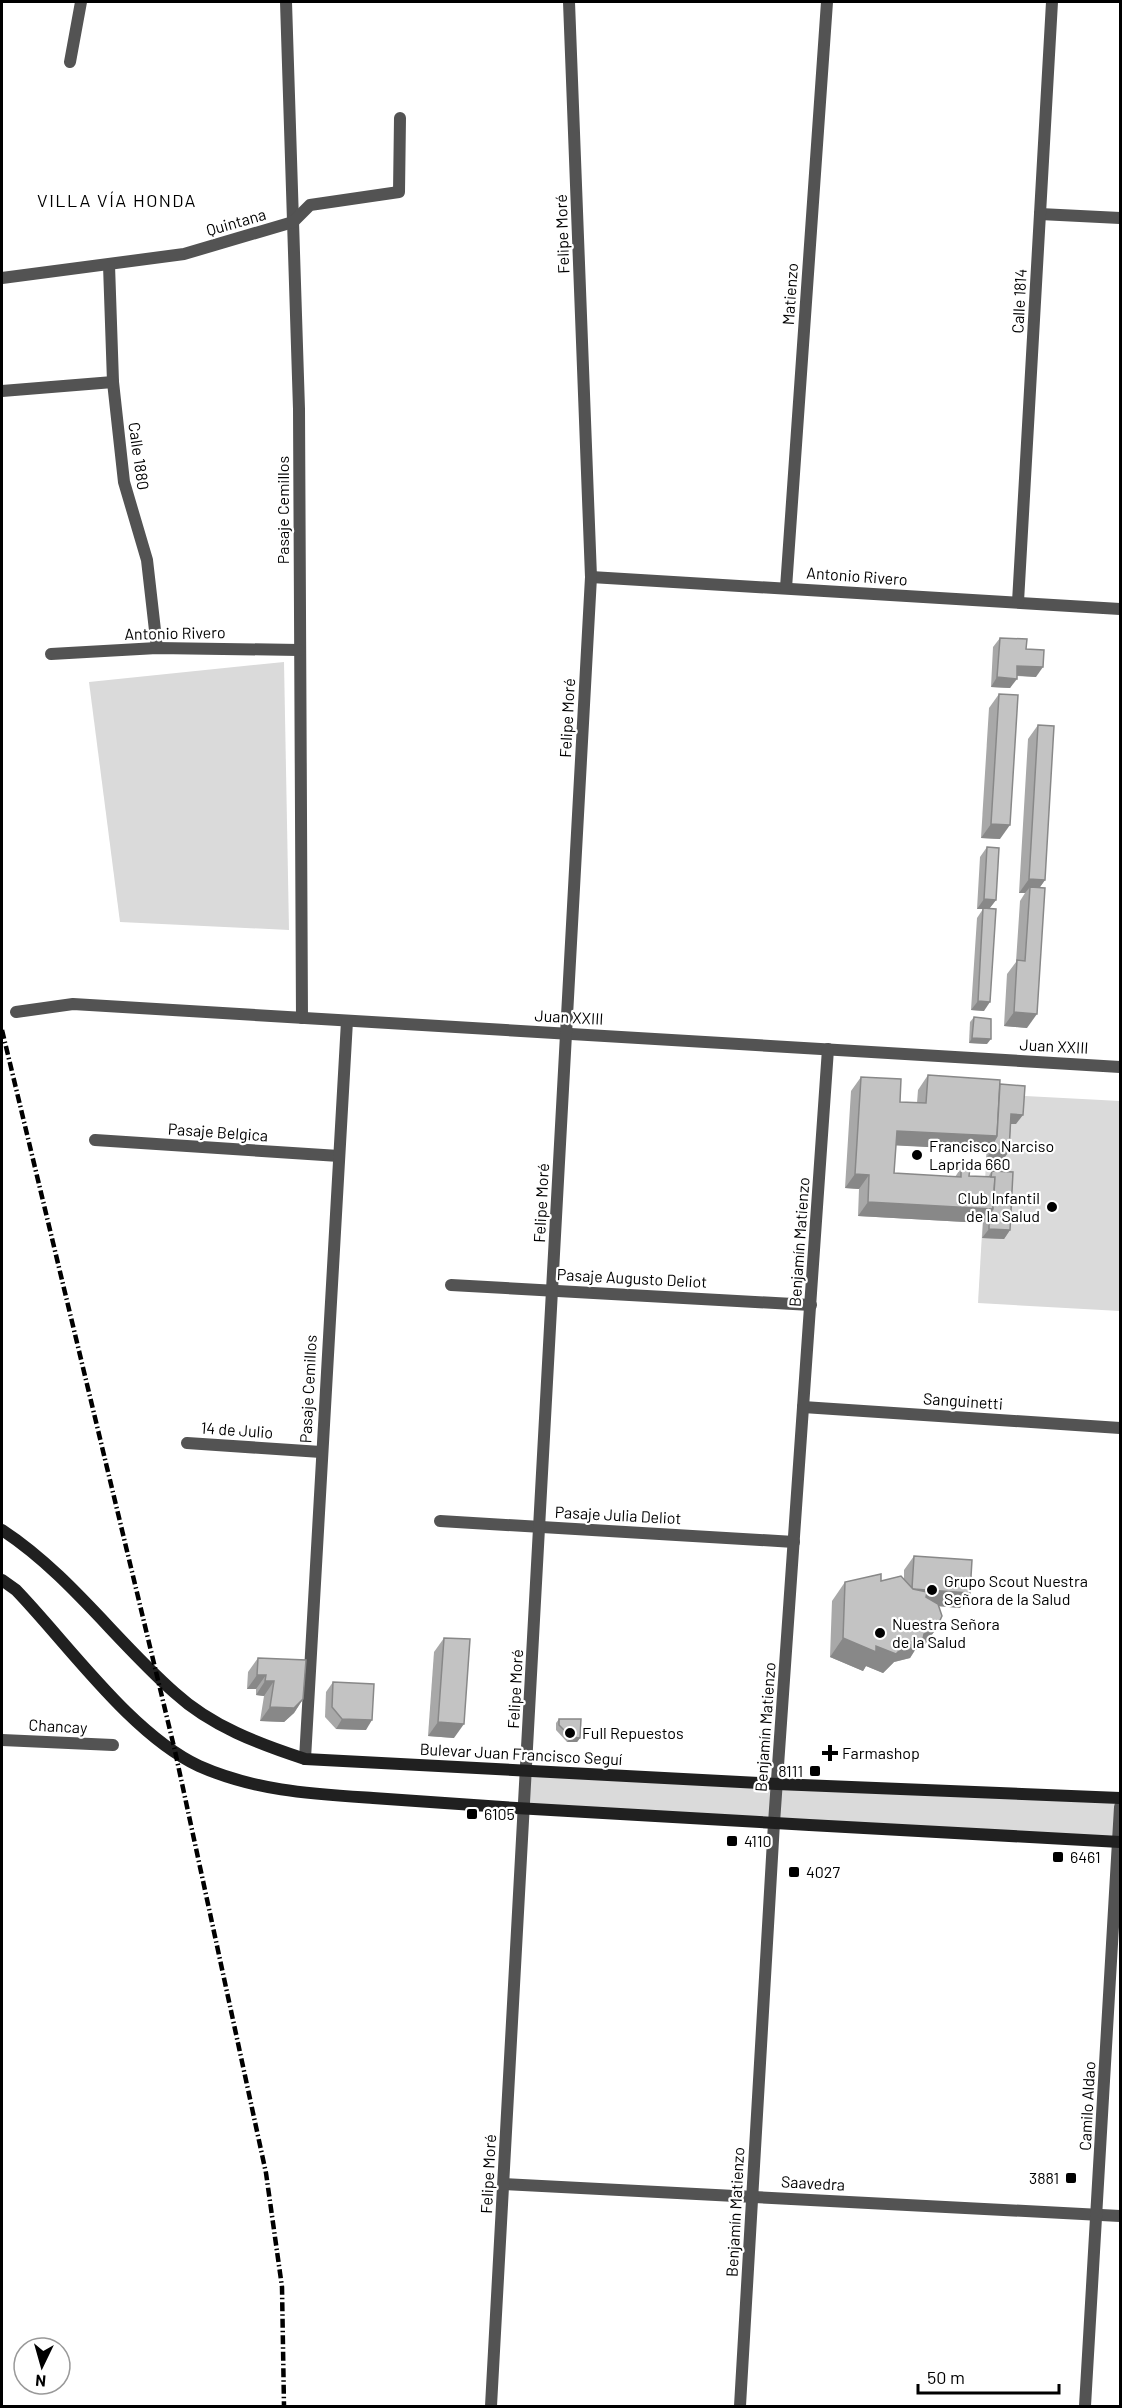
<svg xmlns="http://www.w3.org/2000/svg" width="1122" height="2408" viewBox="0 0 1122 2408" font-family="Barlow,sans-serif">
<rect width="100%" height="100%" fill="#fff"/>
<!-- green -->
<g fill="#dadada">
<path d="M284 662 289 930 120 922 89 682Z"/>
<path d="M990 1094 1120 1101V1311L978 1303Z"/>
<path d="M528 1771 1120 1798V1842L525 1808Z"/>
</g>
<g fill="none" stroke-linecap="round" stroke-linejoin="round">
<!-- street -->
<g stroke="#535353" stroke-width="12">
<path d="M286 2 299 409 302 1018"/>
<path d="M70 62 81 2"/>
<path d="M1040 214 1120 218"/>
<path d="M109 265 113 382 124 482 147 560 157 648"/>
<path d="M2 278 184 254 293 222 310 205 399 192 400 118"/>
<path d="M2 391 113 382"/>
<path d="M591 577 1120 609"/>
<path d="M786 588 827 2"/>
<path d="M1018 602 1052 2"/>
<path d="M51 654 157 648 299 650"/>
<path d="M16 1012 73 1004 1120 1067"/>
<path d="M95 1140 339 1156"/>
<path d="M451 1285 811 1305"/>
<path d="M803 1407 1120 1428"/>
<path d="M187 1443 321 1452"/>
<path d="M440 1521 794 1542"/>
<path d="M2 1740 113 1745"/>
<path d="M305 1759 347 1021"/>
<path d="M504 2184 1120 2216"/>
<path d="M491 2406 591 577 569 2"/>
<path d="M740 2406 774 1823 828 1049"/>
<path d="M1085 2406 1120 1807"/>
</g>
<!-- secondary -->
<g stroke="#202020" stroke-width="12">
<path d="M2 1530C69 1574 115 1640 175 1693 211 1726 259 1744 305 1759L777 1784 1120 1798"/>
<path d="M2 1580 16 1590C68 1644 131 1734 199 1766 255 1791 313 1794 373 1798 421 1801 468 1805 516 1808 717 1820 919 1831 1120 1842"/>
</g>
<!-- rail -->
<path stroke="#000" stroke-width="4.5" stroke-dasharray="9 3 1.5 3" stroke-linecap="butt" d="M2 1030 175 1751 266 2173 282 2287 284 2406"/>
</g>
<!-- wall -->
<g fill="#a8a8a8">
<path d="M1000 638 1026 649 1036 677 1017 676 1010 688 991 687 993 647Z"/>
<path d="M999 694 1000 839 981 838 989 708Z"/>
<path d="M1038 725 1045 880 1040 887 1027 1028 1004 1026 1007 974 1016 962 1020 901 1025 893H1019L1028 739Z"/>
<path d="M987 847 996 900 989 909 984 1011 971 1010 977 918 983 909H977L980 857Z"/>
<path d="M974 1017 987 1044 969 1043 970 1022Z"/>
<path d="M928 1075 1000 1084 1016 1124H1011L1009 1151 1003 1160 986 1159 987 1150 896 1145 894 1173 955 1177 961 1168 969 1176 988 1177 992 1171 1010 1230 1004 1239 982 1238 983 1223 858 1216 859 1189 845 1188 851 1091 861 1077 900 1102 917 1103 918 1090Z"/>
<path d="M914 1556 970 1593 960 1608 938 1606 936 1629 923 1647 915 1650 910 1658 894 1662 883 1673 866 1666 863 1671 830 1657 832 1601 845 1582 904 1579V1570Z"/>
<path d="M444 1638 454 1738 428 1736 434 1652Z"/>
<path d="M258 1658 303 1699 294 1713 284 1722 260 1721 264 1696 256 1695V1689H247L248 1672Z"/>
<path d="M333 1682 366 1730 336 1729 325 1717 326 1692Z"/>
<path d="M559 1719 580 1738 577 1742H567L556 1730V1723Z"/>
</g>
<!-- shaded-wall -->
<g fill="#888">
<path d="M1017 666 1043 667 1036 677 1011 675Z"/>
<path d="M997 677 1017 679 1010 688 991 687Z"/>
<path d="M991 824 1010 825 1000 839 981 838Z"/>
<path d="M1029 879 1045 880 1035 894 1030 887 1025 893H1019Z"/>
<path d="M984 899 996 900 989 909H977Z"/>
<path d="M978 1001 990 1002 984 1011 971 1010Z"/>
<path d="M1014 1012 1037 1014 1027 1028 1004 1026Z"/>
<path d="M972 1038 991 1039 987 1044 969 1043Z"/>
<path d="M1011 1114 1023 1115 1016 1124H1005Z"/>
<path d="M897 1131 997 1136 987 1150 887 1145Z"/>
<path d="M993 1149 1009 1151 1003 1160 986 1159Z"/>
<path d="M855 1174 869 1175 859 1189 845 1188Z"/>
<path d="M868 1202 993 1209 983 1223 858 1216Z"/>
<path d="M989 1229 1010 1230 1004 1239 982 1238Z"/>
<path d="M912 1589 970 1593 960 1608 902 1603Z"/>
<path d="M936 1629 923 1647 915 1650 910 1658 894 1662 883 1673 866 1666 863 1671 830 1657 843 1638 876 1646 907 1643 924 1634Z"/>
<path d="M257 1675H266L256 1689H247Z"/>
<path d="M265 1681H274L264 1696 256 1695Z"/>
<path d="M303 1699 294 1713 284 1722 260 1721 270 1707Z"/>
<path d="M342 1719 372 1720 366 1730 336 1729Z"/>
<path d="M438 1722 464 1724 454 1738 428 1736Z"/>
<path d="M571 1737 580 1738 577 1742H567Z"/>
</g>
<!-- building -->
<g fill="#c3c3c3" stroke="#888" stroke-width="1.5">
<path d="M1000 638 1027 639 1026 649 1044 650 1043 667 1017 666V679L997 677Z"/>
<path d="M999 694 1018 695 1010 825 991 824Z"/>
<path d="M1038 725 1054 726 1045 880 1029 879Z"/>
<path d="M987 847 999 848 996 900 984 899Z"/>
<path d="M1030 887 1045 888 1037 1014 1014 1012 1017 960 1025 961Z"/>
<path d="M983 908 996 909 990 1002 978 1001Z"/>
<path d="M974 1017 991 1019V1039L972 1038Z"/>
<path d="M928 1075 1000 1080 997 1136 897 1131 894 1173 961 1177V1168H970L969 1176 995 1177 993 1209 868 1202 869 1175 855 1174 861 1077 901 1079 900 1102 926 1103Z"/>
<path d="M1000 1084 1025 1086 1023 1115 1011 1114 1009 1151 993 1149 994 1141 997 1136Z"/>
<path d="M992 1171 1013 1172 1010 1230 989 1229V1214L993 1209 995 1177H991Z"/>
<path d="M914 1556 972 1560 970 1593 913 1589 912 1588Z"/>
<path d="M881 1574V1581L901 1576 913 1589 927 1592 926 1597 938 1604 942 1616 936 1629 924 1634 923 1639 907 1643 896 1654 876 1646V1652L843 1638 845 1582Z"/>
<path d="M444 1638 470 1639 464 1724 438 1722Z"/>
<path d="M258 1658 306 1660 303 1699 294 1708 270 1707 274 1681H265L266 1675H257Z"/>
<path d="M333 1682 374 1684 372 1720 342 1719 332 1707Z"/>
<path d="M559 1719H581L580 1738 571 1737 559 1725Z"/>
</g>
<!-- markers -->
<g fill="#000" stroke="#fff" stroke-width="2">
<circle cx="917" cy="1155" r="6"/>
<circle cx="1052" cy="1207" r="6"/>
<circle cx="932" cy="1590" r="6"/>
<circle cx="880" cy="1633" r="6"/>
<circle cx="570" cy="1733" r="6"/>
<path d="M827 1744h6v6h6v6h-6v6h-6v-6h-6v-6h6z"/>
<rect x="809" y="1765" width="12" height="12" rx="3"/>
<rect x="466" y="1808" width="12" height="12" rx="3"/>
<rect x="726" y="1835" width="12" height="12" rx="3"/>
<rect x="1052" y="1851" width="12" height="12" rx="3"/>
<rect x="788" y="1866" width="12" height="12" rx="3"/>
<rect x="1065" y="2172" width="12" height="12" rx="3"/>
</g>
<g text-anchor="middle" stroke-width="4.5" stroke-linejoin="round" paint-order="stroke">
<!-- street labels -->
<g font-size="16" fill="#000" stroke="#fff">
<text transform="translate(236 222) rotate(-16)" y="6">Quintana</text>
<text transform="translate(562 234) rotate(-92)" y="6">Felipe Moré</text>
<text transform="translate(790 294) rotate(-86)" y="6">Matienzo</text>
<text transform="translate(1019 301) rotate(-87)" y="6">Calle 1814</text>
<text transform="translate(139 456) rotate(82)" y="6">Calle 1880</text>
<text transform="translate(283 510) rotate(-90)" y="6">Pasaje Cemillos</text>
<text transform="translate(857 576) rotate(4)" y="6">Antonio Rivero</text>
<text transform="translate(175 633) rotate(-1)" y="6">Antonio Rivero</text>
<text transform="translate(567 718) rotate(-87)" y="6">Felipe Moré</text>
<text transform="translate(569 1017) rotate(3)" y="6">Juan XXIII</text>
<text transform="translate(1054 1046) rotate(3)" y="6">Juan XXIII</text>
<text transform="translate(218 1132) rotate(4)" y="6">Pasaje Belgica</text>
<text transform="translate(541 1203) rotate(-87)" y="6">Felipe Moré</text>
<text transform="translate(799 1242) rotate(-86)" y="6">Benjamín Matienzo</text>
<text transform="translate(632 1278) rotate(3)" y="6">Pasaje Augusto Deliot</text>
<text transform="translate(308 1389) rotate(-87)" y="6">Pasaje Cemillos</text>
<text transform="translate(963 1401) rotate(4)" y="6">Sanguinetti</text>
<text transform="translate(237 1430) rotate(4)" y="6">14 de Julio</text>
<text transform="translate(618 1515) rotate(3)" y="6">Pasaje Julia Deliot</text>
<text transform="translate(515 1689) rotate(-87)" y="6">Felipe Moré</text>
<text transform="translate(58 1726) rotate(3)" y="6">Chancay</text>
<text transform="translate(765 1727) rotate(-86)" y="6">Benjamín Matienzo</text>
<text transform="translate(521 1754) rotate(3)" y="6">Bulevar Juan Francisco Seguí</text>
<text transform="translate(1087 2106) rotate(-87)" y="6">Camilo Aldao</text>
<text transform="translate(488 2174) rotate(-87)" y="6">Felipe Moré</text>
<text transform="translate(813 2183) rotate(3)" y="6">Saavedra</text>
<text transform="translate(735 2212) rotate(-87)" y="6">Benjamín Matienzo</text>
</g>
<!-- poi labels -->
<g font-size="16" fill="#000" stroke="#fff" text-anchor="start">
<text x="929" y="1152">Francisco Narciso<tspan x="929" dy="18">Laprida 660</tspan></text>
<text x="1040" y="1204" text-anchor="end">Club Infantil<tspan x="1040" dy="18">de la Salud</tspan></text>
<text x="944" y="1587">Grupo Scout Nuestra<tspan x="944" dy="18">Señora de la Salud</tspan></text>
<text x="892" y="1630">Nuestra Señora<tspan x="892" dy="18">de la Salud</tspan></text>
<text x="582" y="1739">Full Repuestos</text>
<text x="842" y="1759">Farmashop</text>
<text x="803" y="1777" text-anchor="end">8111</text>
<text x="484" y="1820">6105</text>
<text x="744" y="1847">4110</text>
<text x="1070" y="1863">6461</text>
<text x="806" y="1878">4027</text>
<text x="1059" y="2184" text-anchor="end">3881</text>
</g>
<!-- neighbourhood labels -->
<g font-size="18" letter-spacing="1.5" fill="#000" stroke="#fff">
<text x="117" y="207">VILLA VÍA HONDA</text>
</g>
</g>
<!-- border -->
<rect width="1122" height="2408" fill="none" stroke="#000000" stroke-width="6"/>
<!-- north arrow -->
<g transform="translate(42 2366) rotate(185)"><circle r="28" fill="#ffffff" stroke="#999999" stroke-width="1.5"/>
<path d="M0-4.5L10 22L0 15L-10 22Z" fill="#000000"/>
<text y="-9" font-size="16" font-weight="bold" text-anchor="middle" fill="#000000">N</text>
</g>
<!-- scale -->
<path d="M918 2384v9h141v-9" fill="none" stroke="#000000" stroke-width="3"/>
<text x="927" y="2384" font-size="18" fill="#000000" stroke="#ffffff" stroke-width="4.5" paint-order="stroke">50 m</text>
</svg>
